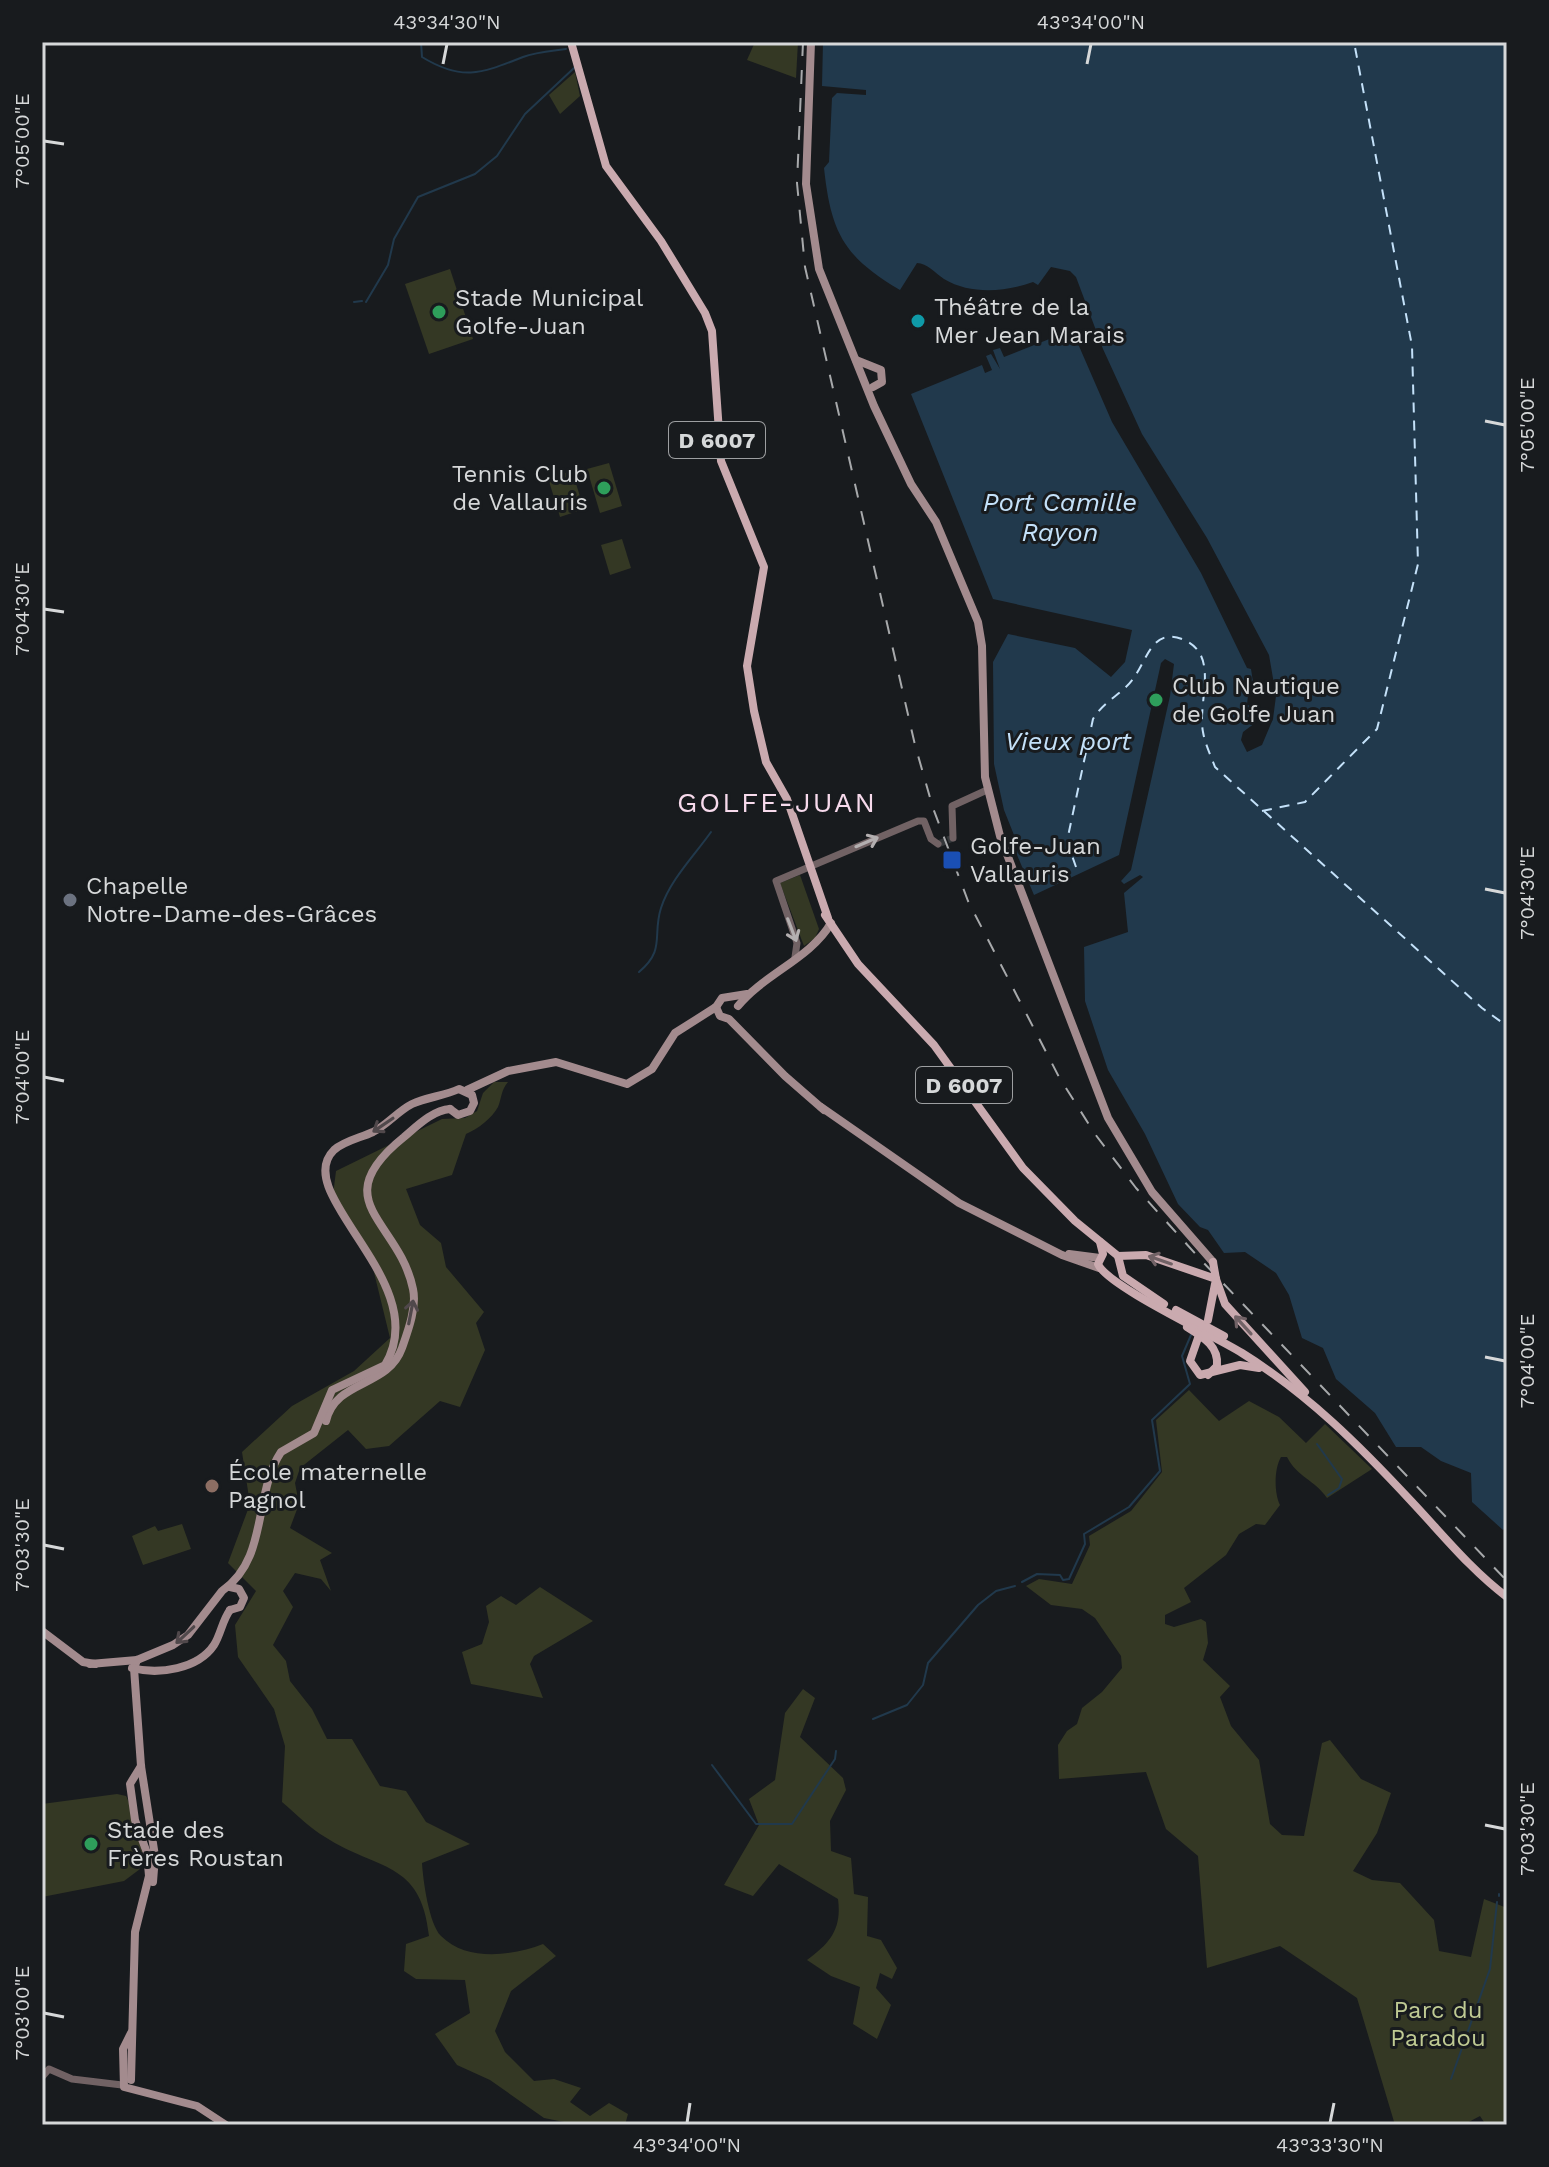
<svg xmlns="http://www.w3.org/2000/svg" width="1549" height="2167" viewBox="0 0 1549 2167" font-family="'Work Sans',sans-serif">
<rect width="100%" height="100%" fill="#181b1e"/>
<!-- green -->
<g fill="#343824">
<path d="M755 42H798L796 78 747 60Z"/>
<path d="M575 72 580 96 560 114 549 95Z"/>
<path d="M450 269 473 339 429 354 405 284Z"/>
<path d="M609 463 622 506 600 513 587 469Z"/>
<path d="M572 471 584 509 560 517 548 478Z"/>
<path d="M622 539 631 568 610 575 601 545Z"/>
<path d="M800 875 819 929 815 938 804 946 780 883Z"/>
<path d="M494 1082H508C501 1090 502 1097 498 1107 492 1118 478 1129 466 1134L452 1175 406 1189 420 1225 441 1243 446 1267 484 1312 476 1323 485 1350 460 1407 440 1401 389 1446 366 1449 348 1430 300 1468 295 1483 299 1504 290 1528 332 1553 320 1560 331 1591 321 1579 295 1573 283 1591 293 1607 273 1645 286 1661 290 1681 312 1709 327 1739H352L380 1786 406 1791 426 1822 470 1844 422 1863C423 1880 429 1924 441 1936 467 1962 512 1956 543 1944L556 1956 511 1991 495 2031 505 2052 534 2081 554 2079 581 2088 570 2102 590 2116 609 2103 628 2114 625 2125H579L544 2118 490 2080 457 2065 435 2034 470 2013 465 1980 416 1979 404 1971 406 1944 429 1936C421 1860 378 1871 325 1837 310 1828 296 1814 282 1802L285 1746 274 1709 238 1657 235 1625 256 1591 228 1563 250 1504 242 1452 292 1406 354 1371 390 1338 370 1256 333 1195 336 1171 442 1119 465 1118 477 1111 483 1093Z"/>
<path d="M1189 1390 1219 1421 1249 1401 1279 1417 1306 1443 1325 1424 1372 1469 1327 1498C1315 1480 1297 1477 1287 1457H1281C1274 1469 1274 1493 1280 1505L1265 1525 1256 1524 1239 1534 1226 1555 1184 1588 1191 1602 1165 1615V1624L1174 1627 1201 1619 1206 1622 1208 1643 1203 1660 1230 1686 1220 1697 1231 1726 1259 1760 1270 1824 1282 1835 1304 1836 1322 1743 1330 1740 1361 1779 1391 1793 1377 1833 1353 1871 1372 1880 1400 1883 1434 1920 1439 1951 1471 1957 1484 1899 1507 1908V2125H1486L1480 2116 1463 2125H1395L1357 1998 1280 1946 1207 1968 1198 1856 1166 1829 1146 1772 1059 1779 1058 1745 1067 1731 1077 1724 1082 1708 1102 1692 1122 1668 1121 1656 1095 1618 1082 1609 1051 1605 1026 1586 1039 1579 1072 1584 1090 1545 1089 1536 1131 1511 1162 1472 1156 1420Z"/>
<path d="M182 1524 191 1549 143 1565 132 1536 155 1526 158 1531Z"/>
<path d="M540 1587 593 1621 534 1656 530 1664 543 1698 471 1684 462 1652 482 1644 489 1622 486 1606 501 1596 516 1605Z"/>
<path d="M803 1689 815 1698 800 1737 843 1778 846 1790 830 1821 831 1851 851 1858 854 1894 868 1897 867 1936 881 1940 897 1968 892 1979 880 1973 876 1988 891 2005 877 2039 853 2024 860 1987 831 1976 807 1960C830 1943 842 1929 838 1899L779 1864 753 1896 724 1885 759 1825 749 1799 775 1780 785 1713Z"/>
<path d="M117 1794 126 1796C130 1802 142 1850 144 1860L140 1869 124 1881 42 1897V1804Z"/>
</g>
<!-- water -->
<path fill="#21394c" d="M823 42H1507V1526L1503 1530 1472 1502 1471 1473 1441 1461 1421 1447H1396L1375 1413 1336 1379 1323 1348 1302 1338 1289 1295 1276 1273 1245 1252 1224 1253 1208 1230 1200 1227 1178 1204 1145 1134 1108 1070 1085 1001 1084 947 1128 932 1124 893 1143 877 1140 875 1124 884 1121 881 1131 870 1170 696 1174 664 1165 659 1161 663 1119 855 1034 895 1012 843 1016 840 1004 810 994 764 993 662 1008 634 1075 648 1111 677 1125 662 1132 630 993 599 911 394 982 365 985 373 992 370 986 356 991 354 1000 369 993 350 1000 348 1004 357 1072 330 1112 422 1201 573 1247 668 1251 669 1255 695H1248L1247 705 1253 706 1250 719 1255 723 1243 732 1241 740 1247 752 1262 745 1273 719 1276 696 1269 655 1207 538 1142 434 1103 349 1076 277 1070 271 1051 267 1038 285 1033 282C1005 292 971 295 944 279 935 273 927 263 917 263L900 290C844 257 831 233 824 168L829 162 832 98 837 93 866 95V90L822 86Z"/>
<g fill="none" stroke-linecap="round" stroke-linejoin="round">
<!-- stream -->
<g stroke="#21394c" stroke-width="2">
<path d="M421 42 422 57C463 82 482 73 523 57 536 52 552 51 566 49"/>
<path d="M354 302 362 301"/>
<path d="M366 302 388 265 394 239 418 197 475 174 497 156 525 114 574 68"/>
<path d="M639 972C666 949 652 936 661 908 670 880 694 856 711 832"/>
<path d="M1317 1444 1342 1479 1339 1488 1328 1495"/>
<path d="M1022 1582 1037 1574 1060 1575 1063 1580 1069 1579 1085 1544 1084 1534 1129 1507 1160 1471 1152 1420 1190 1384 1182 1356 1191 1335"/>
<path d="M873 1719 907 1705 923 1685 928 1663 978 1605 996 1591 1015 1586"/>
<path d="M712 1765 756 1824H792L835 1759 836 1751"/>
<path d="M1499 1896V1894"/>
<path d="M1451 2079 1490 1969 1497 1902"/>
</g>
<!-- ferry -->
<g stroke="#c4e1f9" stroke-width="2" stroke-dasharray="10 8" stroke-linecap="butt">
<path d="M1262 811 1305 802 1377 729 1418 564 1412 346 1354 42"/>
<path d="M1076 867 1067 841 1093 719C1105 699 1124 694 1135 676 1147 659 1153 628 1182 639 1221 654 1197 701 1203 732 1205 744 1211 756 1215 767L1482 1008 1507 1026"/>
</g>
<!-- tertiary-tunnel -->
<path stroke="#34373a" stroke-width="7" stroke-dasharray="7 3.5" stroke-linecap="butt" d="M938 844 953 838"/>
<!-- tertiary -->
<g stroke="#716264" stroke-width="7">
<path d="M953 838 952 806 987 790"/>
<path d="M795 957 797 943 776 881 918 821H924L931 839 938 844"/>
<path d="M42 2077 49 2069 72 2079 122 2085"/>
</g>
<!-- secondary -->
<g stroke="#a38b8e" stroke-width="8">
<path d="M811 42 806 184 819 269 874 406 911 484 936 522 978 622 982 646 985 777 1000 836 1108 1118 1152 1192 1213 1262"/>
<path d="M856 360 881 370 882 382 873 387"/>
<path d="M738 1006C764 974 811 958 831 923"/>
<path d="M716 1007 720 1016 729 1019 785 1076 824 1110"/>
<path d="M467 1090 508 1071 556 1062 627 1084 652 1069 675 1033 716 1007 722 998 747 994"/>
<path d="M821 1107 959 1203 1062 1255 1099 1268"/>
<path d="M1069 1254 1100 1258"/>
<path d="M326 1421C336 1379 388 1388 402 1348 408 1331 417 1307 413 1289 399 1220 323 1202 404 1137 417 1126 433 1110 450 1109"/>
<path d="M230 1610 240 1607 244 1598 239 1589 230 1587"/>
<path d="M42 1631 83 1662 95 1664"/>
<path d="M137 1660 134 1668 141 1766 155 1856 153 1882"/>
<path d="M90 1664 137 1660 173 1645 188 1635 222 1591C269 1559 253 1494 281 1452L314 1433 332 1390 385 1365C435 1283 289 1194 334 1150 344 1141 360 1138 373 1132 387 1125 398 1111 412 1104 427 1097 444 1096 459 1089L472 1095 474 1103 470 1111 458 1115 450 1109"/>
<path d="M132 1668C159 1675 198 1669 214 1645 221 1634 222 1621 230 1610"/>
<path d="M131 2033 123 2049 124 2087 197 2106 226 2125"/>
<path d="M131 2080 135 1932 149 1876 147 1853 135 1820 130 1784 141 1766"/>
</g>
<!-- primary -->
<g stroke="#caaaaf" stroke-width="8">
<path d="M571 42 606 166 661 241 705 313 712 331 721 461 764 567 747 666 754 711 766 762 787 799 828 918"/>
<path d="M825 915 858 964 934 1045 1023 1168 1075 1221 1118 1256 1146 1255 1216 1279"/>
<path d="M1100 1242 1103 1254 1098 1264C1107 1286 1215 1336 1242 1353 1308 1394 1360 1446 1412 1502 1443 1535 1471 1570 1507 1597"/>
<path d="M1118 1256 1123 1276 1164 1304"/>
<path d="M1216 1279 1225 1304 1305 1392"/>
<path d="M1176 1310 1224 1336"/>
<path d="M1208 1320 1215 1284"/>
<path d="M1187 1327C1203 1337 1219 1346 1217 1366L1208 1375"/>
<path d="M1198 1338 1190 1361 1200 1375 1240 1365 1259 1368"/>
</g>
<!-- rail -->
<path stroke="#a7a9ab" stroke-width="2" stroke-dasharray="14 14" stroke-linecap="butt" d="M803 42 797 183 805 267 915 745 933 808 968 901 1059 1077 1095 1134 1136 1188 1201 1260 1507 1581"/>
<!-- primary-bridge -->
<path stroke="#caaaaf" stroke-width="8" d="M1213 1262 1216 1279"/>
</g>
<!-- one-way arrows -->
<defs><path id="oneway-shaft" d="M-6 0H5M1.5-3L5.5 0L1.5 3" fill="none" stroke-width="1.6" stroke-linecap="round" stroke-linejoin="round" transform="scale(2)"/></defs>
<g stroke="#b3afb0">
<use href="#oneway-shaft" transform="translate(867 842) rotate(-23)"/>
<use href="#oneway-shaft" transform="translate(792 930) rotate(69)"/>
</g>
<g stroke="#50484b">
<use href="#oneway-shaft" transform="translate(383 1125) rotate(146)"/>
<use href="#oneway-shaft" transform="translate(411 1312) rotate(-79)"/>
<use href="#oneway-shaft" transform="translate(185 1635) rotate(137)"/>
</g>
<g stroke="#716266">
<use href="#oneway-shaft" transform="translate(1160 1260) rotate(-161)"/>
<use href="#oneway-shaft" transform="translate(1243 1325) rotate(-132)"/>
</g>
<!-- ticks -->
<path fill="none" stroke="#d6d8d9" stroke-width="3" d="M443 64 447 44M1087 64 1091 44M44 141 64 144M1485 421 1505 425M44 609 64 612M1485 889 1505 893M44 1077 64 1081M1485 1357 1505 1361M44 1545 64 1549M1485 1825 1505 1829M44 2013 64 2017M687 2123 690 2103M1330 2123 1334 2103"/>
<!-- markers -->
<g fill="#2e9e5b" stroke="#181b1e" stroke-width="3">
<circle cx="439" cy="312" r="8"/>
<circle cx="604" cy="488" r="8"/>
<circle cx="1156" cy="700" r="8"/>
<circle cx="91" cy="1844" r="8"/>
</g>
<circle fill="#0f9aa8" stroke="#181b1e" stroke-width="3" cx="918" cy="321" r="8"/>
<rect fill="#1a4fb4" stroke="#181b1e" stroke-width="3" x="942" y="850" width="20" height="20" rx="4"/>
<circle fill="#6b7280" stroke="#181b1e" stroke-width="3" cx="70" cy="900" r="8"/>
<circle fill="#8d6e63" stroke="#181b1e" stroke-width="3" cx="212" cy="1486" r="8"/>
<g text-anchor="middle" stroke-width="6" stroke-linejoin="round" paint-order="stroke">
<!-- shield labels -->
<g fill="#181b1e" stroke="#9d9fa1" stroke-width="2">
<rect x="669" y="422" width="96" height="36" rx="6"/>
<rect x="916" y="1067" width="96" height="36" rx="6"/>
</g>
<g font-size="22" font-weight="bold" fill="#d6d8d9">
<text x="717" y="448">D 6007</text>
<text x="964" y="1093">D 6007</text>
</g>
<!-- poi labels -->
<g font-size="24" fill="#d6d8d9" stroke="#181b1e" text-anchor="start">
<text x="455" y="306">Stade Municipal<tspan x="455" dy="28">Golfe-Juan</tspan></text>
<text x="934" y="315">Théâtre de la<tspan x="934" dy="28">Mer Jean Marais</tspan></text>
<text x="588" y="482" text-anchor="end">Tennis Club<tspan x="588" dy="28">de Vallauris</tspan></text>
<text x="1172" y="694">Club Nautique<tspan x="1172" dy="28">de Golfe Juan</tspan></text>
<text x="970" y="854">Golfe-Juan<tspan x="970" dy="28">Vallauris</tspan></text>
<text x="86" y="894">Chapelle<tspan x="86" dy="28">Notre-Dame-des-Grâces</tspan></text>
<text x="228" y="1480">École maternelle<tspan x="228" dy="28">Pagnol</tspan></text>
<text x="107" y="1838">Stade des<tspan x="107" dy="28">Frères Roustan</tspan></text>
</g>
<!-- park labels -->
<g font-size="24" fill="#bfca93" stroke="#181b1e">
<text x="1438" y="2018">Parc du<tspan x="1438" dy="28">Paradou</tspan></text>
</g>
<!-- water labels -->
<g font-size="26" font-style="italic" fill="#c4e1f9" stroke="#181b1e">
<text x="1060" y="511">Port Camille<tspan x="1060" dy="30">Rayon</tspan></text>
<text x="1068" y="750">Vieux port</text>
</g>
<!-- quarter labels -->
<g font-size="28" letter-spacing="2" fill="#f7daec" stroke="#181b1e">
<text x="777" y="812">GOLFE-JUAN</text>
</g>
</g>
<!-- border -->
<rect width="1549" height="2167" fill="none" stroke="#181b1e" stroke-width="88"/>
<rect x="44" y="44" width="1461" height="2079" fill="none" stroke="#d6d8d9" stroke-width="3"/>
<g font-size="20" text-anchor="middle" fill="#d6d8d9">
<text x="447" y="29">43°34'30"N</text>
<text x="1091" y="29">43°34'00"N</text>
<text transform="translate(22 141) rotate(-90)" y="7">7°05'00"E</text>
<text transform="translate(1527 425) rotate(-90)" y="7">7°05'00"E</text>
<text transform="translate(22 609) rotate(-90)" y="7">7°04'30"E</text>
<text transform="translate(1527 893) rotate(-90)" y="7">7°04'30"E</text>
<text transform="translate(22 1077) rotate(-90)" y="7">7°04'00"E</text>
<text transform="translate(1527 1361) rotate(-90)" y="7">7°04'00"E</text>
<text transform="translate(22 1545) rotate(-90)" y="7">7°03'30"E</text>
<text transform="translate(1527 1829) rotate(-90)" y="7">7°03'30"E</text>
<text transform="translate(22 2013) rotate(-90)" y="7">7°03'00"E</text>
<text x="687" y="2152">43°34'00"N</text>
<text x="1330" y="2152">43°33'30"N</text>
</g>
</svg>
